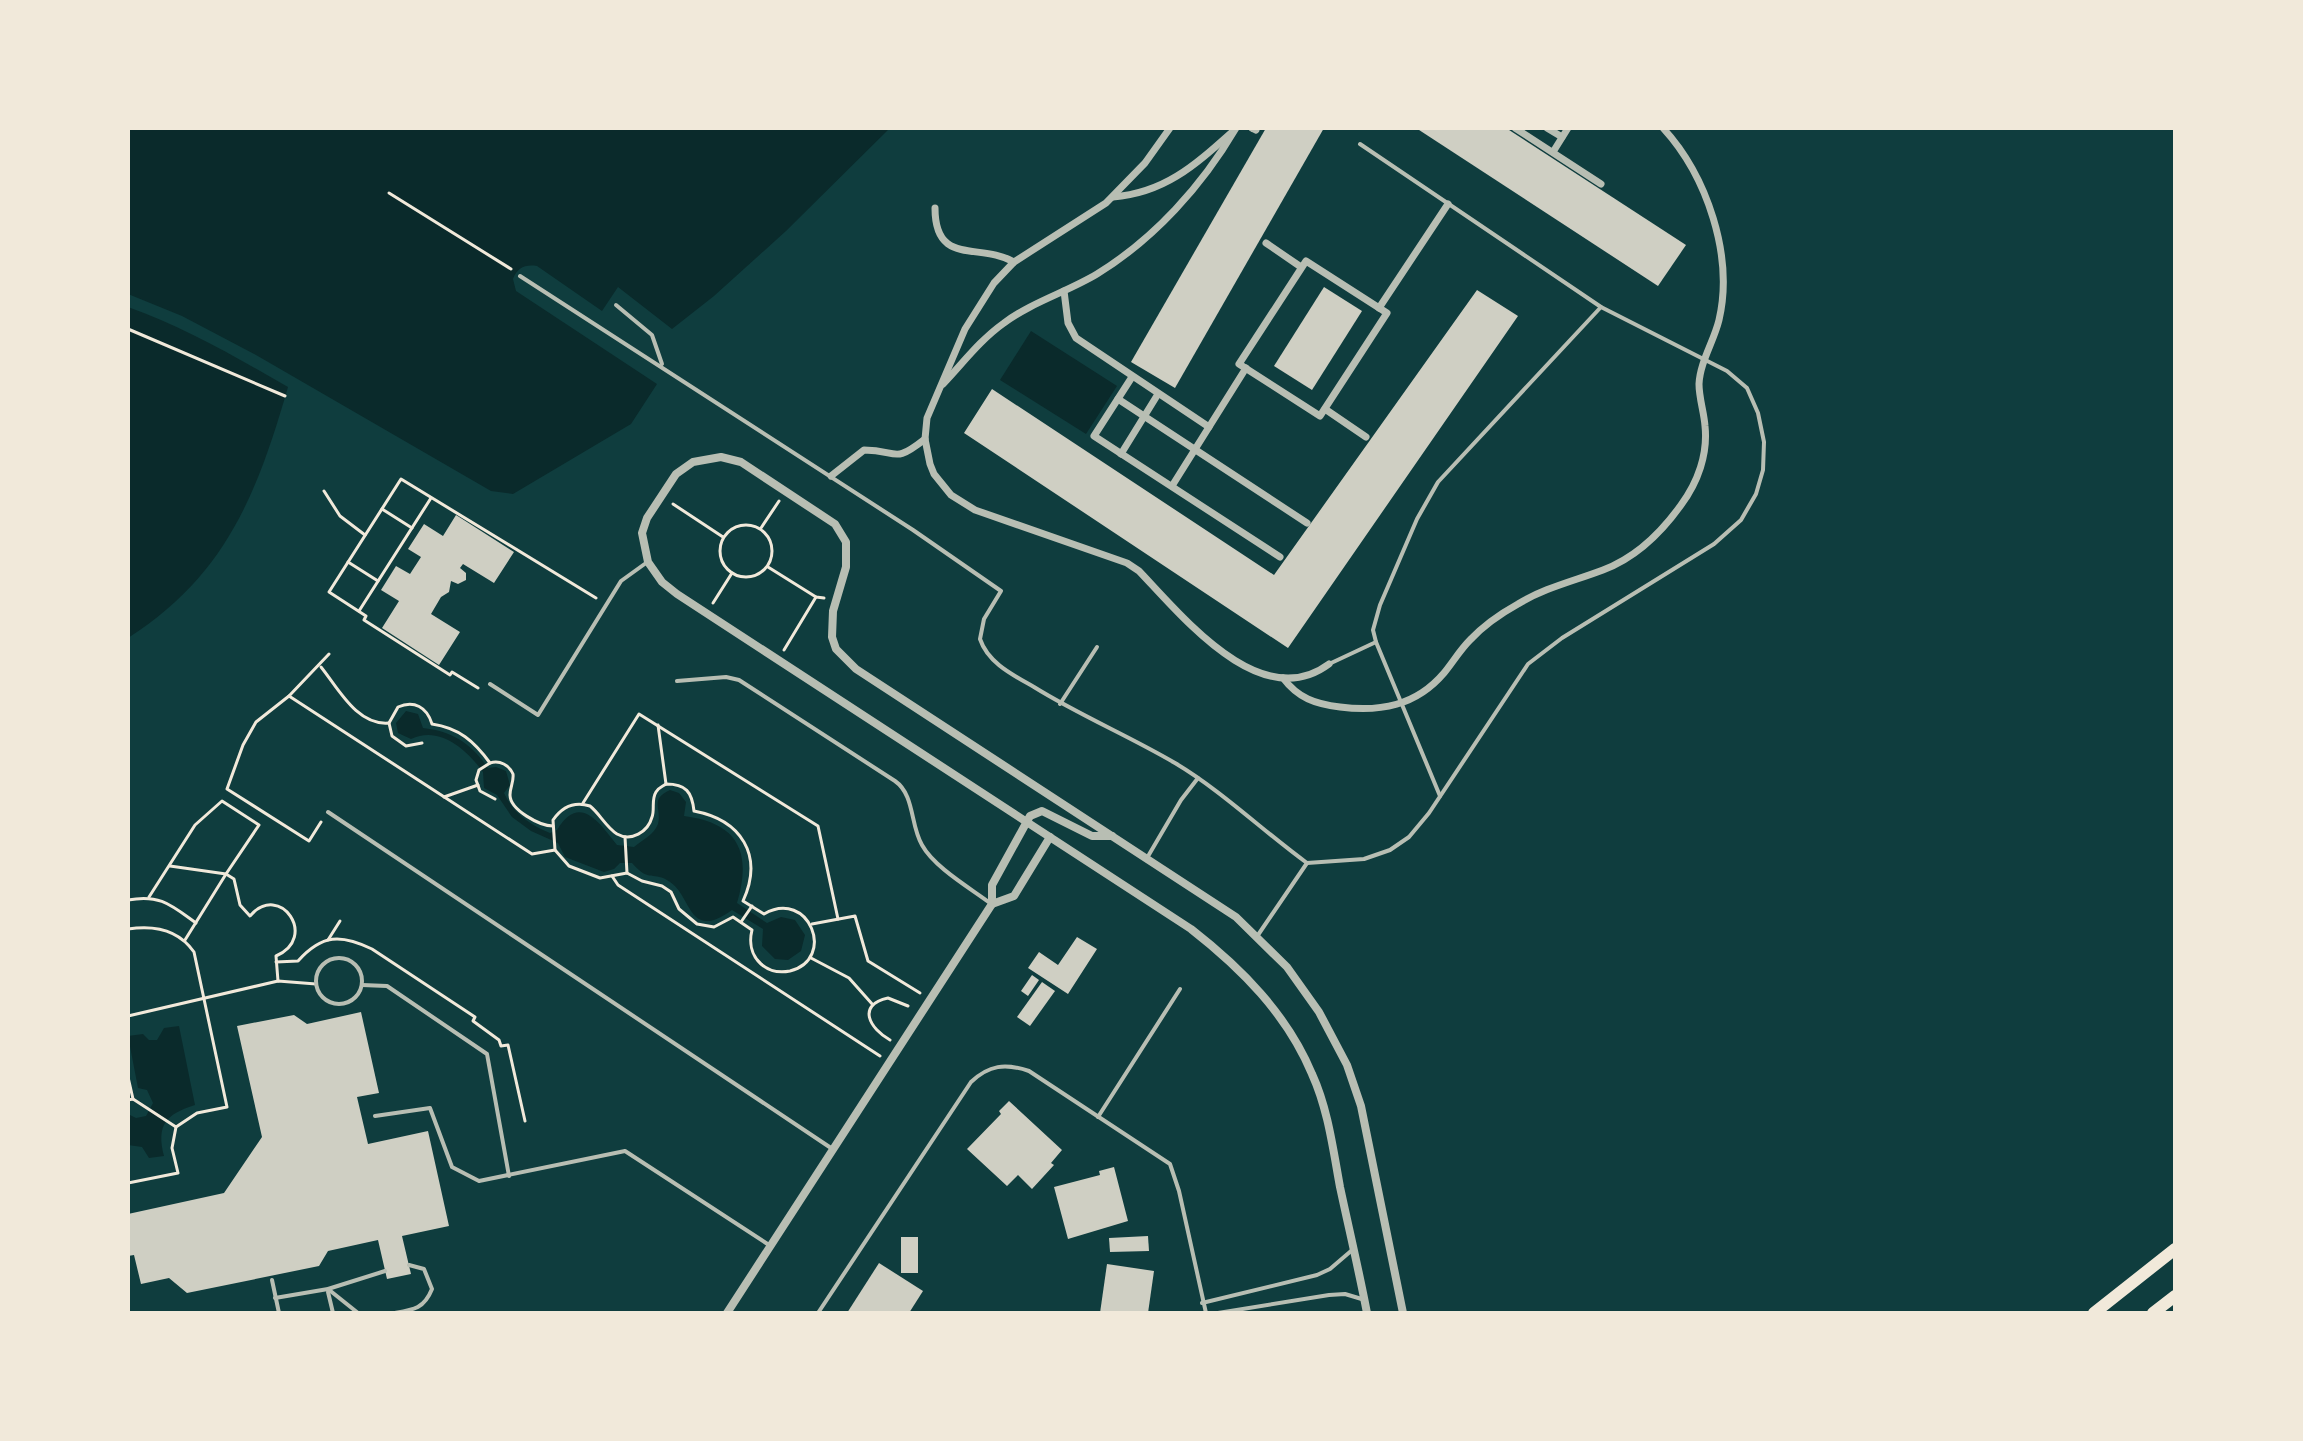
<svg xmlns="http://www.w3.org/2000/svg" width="2303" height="1441" viewBox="0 0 2303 1441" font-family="Overpass,sans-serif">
<rect width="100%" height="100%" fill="#0f3d3e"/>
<!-- water -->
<g fill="#0a2a2b">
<path d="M128 128H890L786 231 714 296 672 329 618 287 602 311 537 266C525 264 517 268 513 279L516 291 657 384 631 424 513 494 491 491 256 355 182 316 128 294Z"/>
<path d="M128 307C184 327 236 357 288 387 257 494 226 575 128 638Z"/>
<path d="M1031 331 1117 386 1086 434 1000 380Z"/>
<path d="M406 711 418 714 423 728C452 731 472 744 488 768L496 767 506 771 510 785 504 793C513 813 530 825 550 833L557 830C580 792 600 824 617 845L634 847C642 840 654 835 658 824 662 808 649 800 670 790L679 793 686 802 684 816C739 823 752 853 737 903L767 923 781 917 795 920 805 935 801 951 788 960 775 959 762 946 763 929 732 910C688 942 692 896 670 882 653 870 650 884 632 863H620L614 869 604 872 565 857 558 843 531 831 512 817 497 795 484 788 483 772C467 750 440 725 411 739L398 733 396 723Z"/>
<path d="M179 1026 195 1105C166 1114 156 1125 164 1156L149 1158 142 1147 128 1145V1114L136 1118 146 1116 153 1103 147 1090 138 1088 128 1036 143 1034 149 1040H157L164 1028Z"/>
</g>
<!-- building -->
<g fill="#cfcfc3">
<path d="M1266 128H1324L1175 388 1131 362Z"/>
<path d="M1416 128H1506L1686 245 1658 286Z"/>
<path d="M1324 287 1362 311 1312 390 1274 366Z"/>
<path d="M1477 290 1518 316 1288 648 964 433 992 389 1274 575Z"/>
<path d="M456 515 514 552 494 583 463 564 460 568 466 573V580L458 584 451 581 449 592 441 597 431 614 460 632 439 665 382 628 399 601 381 590 396 566 410 574 421 557 408 549 424 524 443 536Z"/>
<path d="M1077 937 1097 949 1068 994 1028 968 1039 952 1058 965Z"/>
<path d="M1032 975 1039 980 1028 996 1021 991Z"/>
<path d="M1042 982 1055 991 1030 1026 1017 1017Z"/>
<path d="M361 1012 379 1093 357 1097 368 1144 428 1131 449 1226 402 1236 411 1274 387 1279 378 1240 328 1251 319 1266 187 1293 169 1278 141 1284 134 1255 128 1256V1214L224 1193 262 1137 237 1026 294 1015 307 1024Z"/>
<path d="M1009 1101 1062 1150 1051 1163 1054 1165 1032 1189 1018 1175 1007 1186 967 1149 1001 1114 999 1111Z"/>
<path d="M1114 1167 1128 1221 1068 1239 1054 1187 1100 1175 1099 1171Z"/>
<path d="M1148 1236 1149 1251 1110 1252 1109 1238Z"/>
<rect x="901" y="1237" width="17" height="36"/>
<path d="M879 1263 923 1291 909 1313H847Z"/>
<path d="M1107 1264 1154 1271 1148 1313H1100Z"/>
</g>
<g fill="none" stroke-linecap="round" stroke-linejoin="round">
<!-- path -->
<g stroke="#f1e9da" stroke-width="3">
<path d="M389 193 511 269"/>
<path d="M128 329 285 396"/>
<path d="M324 491 340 516 365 535"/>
<path d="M673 504 723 537"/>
<path d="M382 509 412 528"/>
<circle cx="746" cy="551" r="26"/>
<path d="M761 528 779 501"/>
<path d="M348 562 378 581"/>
<path d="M768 567 816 597 824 598"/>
<path d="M713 603 732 573"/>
<path d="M359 611 431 498"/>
<path d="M784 650 816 597"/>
<path d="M321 667C338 688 357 726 389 723"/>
<path d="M478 688 452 672 450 675 364 620 366 616 329 592 401 479 596 598"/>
<path d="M289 696 532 854 555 850"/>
<path d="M658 725 666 784"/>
<path d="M422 743 406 746 392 736 389 723 398 707C414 700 427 707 432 724 459 728 474 741 490 763 500 760 509 765 513 774 514 782 510 787 510 795 510 810 540 826 553 826"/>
<path d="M490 763 479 770 476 780 480 791 495 799"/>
<path d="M666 784C686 784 692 792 694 811 741 820 764 855 743 901L764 914C809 888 837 959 790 971 780 973 769 971 761 964 751 955 749 942 752 930L733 917 714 927 697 924 679 909 671 892 662 886 642 881 627 873 600 878 569 866 555 850 553 820C562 807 574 801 590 806 600 814 606 827 617 834 631 842 648 832 652 817 655 809 651 800 656 792 659 787 662 787 666 784Z"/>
<path d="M444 797 478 785"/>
<path d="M583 803 639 714 818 826 838 919"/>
<path d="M321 822 309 841 227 789 243 745 256 722 289 696 329 654"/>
<path d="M625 837 627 873"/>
<path d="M170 866 226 874 234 879 240 905 250 916C280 881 319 938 276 956L278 981"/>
<path d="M612 876 618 885 880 1056"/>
<path d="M149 897 195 825 222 801 259 825 226 874 185 940"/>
<path d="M128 900C160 894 171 905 196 923"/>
<path d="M741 922 752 906"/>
<path d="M812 924 855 916 868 961 920 993"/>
<path d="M128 929C154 925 178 929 194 952L227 1107 197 1113 176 1127 172 1148 178 1173 128 1183"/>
<path d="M328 940 340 921"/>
<path d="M811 958 849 978 873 1005"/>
<path d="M276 962 298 961C322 934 341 934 372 949L475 1017 473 1021 499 1040 501 1046 508 1045 525 1121"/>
<path d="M128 1016 278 981 316 984"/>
<path d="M890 1040C870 1029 856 1005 888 998L908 1006"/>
<path d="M128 1077 133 1099"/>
<path d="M128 1100 133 1099 176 1127"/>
</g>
<!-- service -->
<g stroke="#b8beb3" stroke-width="4">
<path d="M520 276 913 530 1001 591 984 619 980 639C988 663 1013 675 1034 687 1079 715 1129 736 1175 763 1222 791 1263 831 1307 863L1364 859 1390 850 1409 837 1429 813 1528 664 1562 638 1714 544 1741 520 1756 494 1763 470 1764 442 1758 413 1747 388 1727 371 1601 307 1360 144"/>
<path d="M616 305 652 335 662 364"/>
<path d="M1329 664 1376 642"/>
<path d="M677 681 726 677 739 680 895 781C915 795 910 825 922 845 934 867 970 888 990 903"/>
<path d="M490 684 538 715 621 581 646 563"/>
<path d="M1060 704 1097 647"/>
<path d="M1440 796 1376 642 1373 630 1380 605 1417 519 1438 482 1601 307"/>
<path d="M328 812 831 1148"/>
<path d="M1147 858 1181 800 1198 778"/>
<path d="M1258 935 1307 863"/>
<circle cx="339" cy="981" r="23"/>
<path d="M362 985 387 986 487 1054 509 1176"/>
<path d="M375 1116 430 1108 452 1167 479 1181 625 1151 769 1245"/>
<path d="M1098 1117 1180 989"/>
<path d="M272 1280 279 1313"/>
<path d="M328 1289 358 1313"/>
<path d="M328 1292 333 1313"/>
<path d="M275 1298 328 1289 385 1271"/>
<path d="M1202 1303 1317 1275 1330 1269 1351 1251"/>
<path d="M394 1313C413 1310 424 1309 432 1289L424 1269 409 1265"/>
<path d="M818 1313 971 1082C989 1065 1005 1063 1029 1071L1170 1164 1179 1191 1206 1313"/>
<path d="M1218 1313 1329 1295 1345 1294 1365 1300"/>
</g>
<!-- pedestrian -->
<g stroke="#b8beb3" stroke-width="7">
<path d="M1170 128 1145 163 1106 203 1014 262 994 283 965 329 927 418 925 439 930 464 934 474 951 495 975 510 1127 563 1139 571C1182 616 1261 715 1329 664"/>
<path d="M1252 128 1256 130"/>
<path d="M1515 128 1601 184"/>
<path d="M1547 128 1562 137"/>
<path d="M1553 152 1568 128"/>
<path d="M1113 197C1164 193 1194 166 1231 133"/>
<path d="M935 208C935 267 980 242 1014 262"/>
<path d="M1266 243 1301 267"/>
<path d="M1306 261 1387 313 1320 416 1239 364Z"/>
<path d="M1064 291 1068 323 1076 338 1209 427"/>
<path d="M1379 308 1448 204"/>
<path d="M1132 377 1094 436 1280 557"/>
<path d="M943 384C963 363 980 340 1004 323 1032 302 1067 292 1097 274 1154 239 1202 186 1236 128"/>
<path d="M1118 399 1307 523"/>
<path d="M1325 409 1366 437"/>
<path d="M1121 454 1158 394"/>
<path d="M831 476 864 450C899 450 892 465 925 439"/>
<path d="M1172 486 1246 368"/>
<path d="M1283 678C1298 698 1315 704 1340 707 1380 712 1416 706 1444 673 1453 662 1460 650 1470 640 1484 625 1500 614 1518 604 1544 588 1574 581 1603 570 1635 558 1661 533 1681 505 1698 482 1708 454 1705 426 1704 412 1699 398 1699 384 1700 362 1714 341 1719 320 1734 256 1707 176 1663 128"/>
</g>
<!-- minor -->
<g stroke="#b8beb3" stroke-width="8">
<path d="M992 904 1014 896 1050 837"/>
<path d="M727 1313 992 904V885L1030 816 1042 811 1092 836H1112"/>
<path d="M1367 1313C1359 1271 1349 1229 1340 1187 1333 1149 1328 1109 1312 1074 1287 1014 1241 968 1191 929L677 594 662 582 648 562 642 533 647 518 676 474 693 462 721 457 741 462 835 524 846 542V567L833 611 832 637 836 649 856 669 1236 917 1287 967 1319 1012 1347 1065 1361 1106 1403 1313"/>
</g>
<!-- secondary -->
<g stroke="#f1e9da" stroke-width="12">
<path d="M2094 1313 2175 1249"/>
<path d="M2153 1313 2175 1296"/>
</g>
</g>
<!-- border -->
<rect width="2303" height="1441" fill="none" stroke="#f1e9da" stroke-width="260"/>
</svg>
